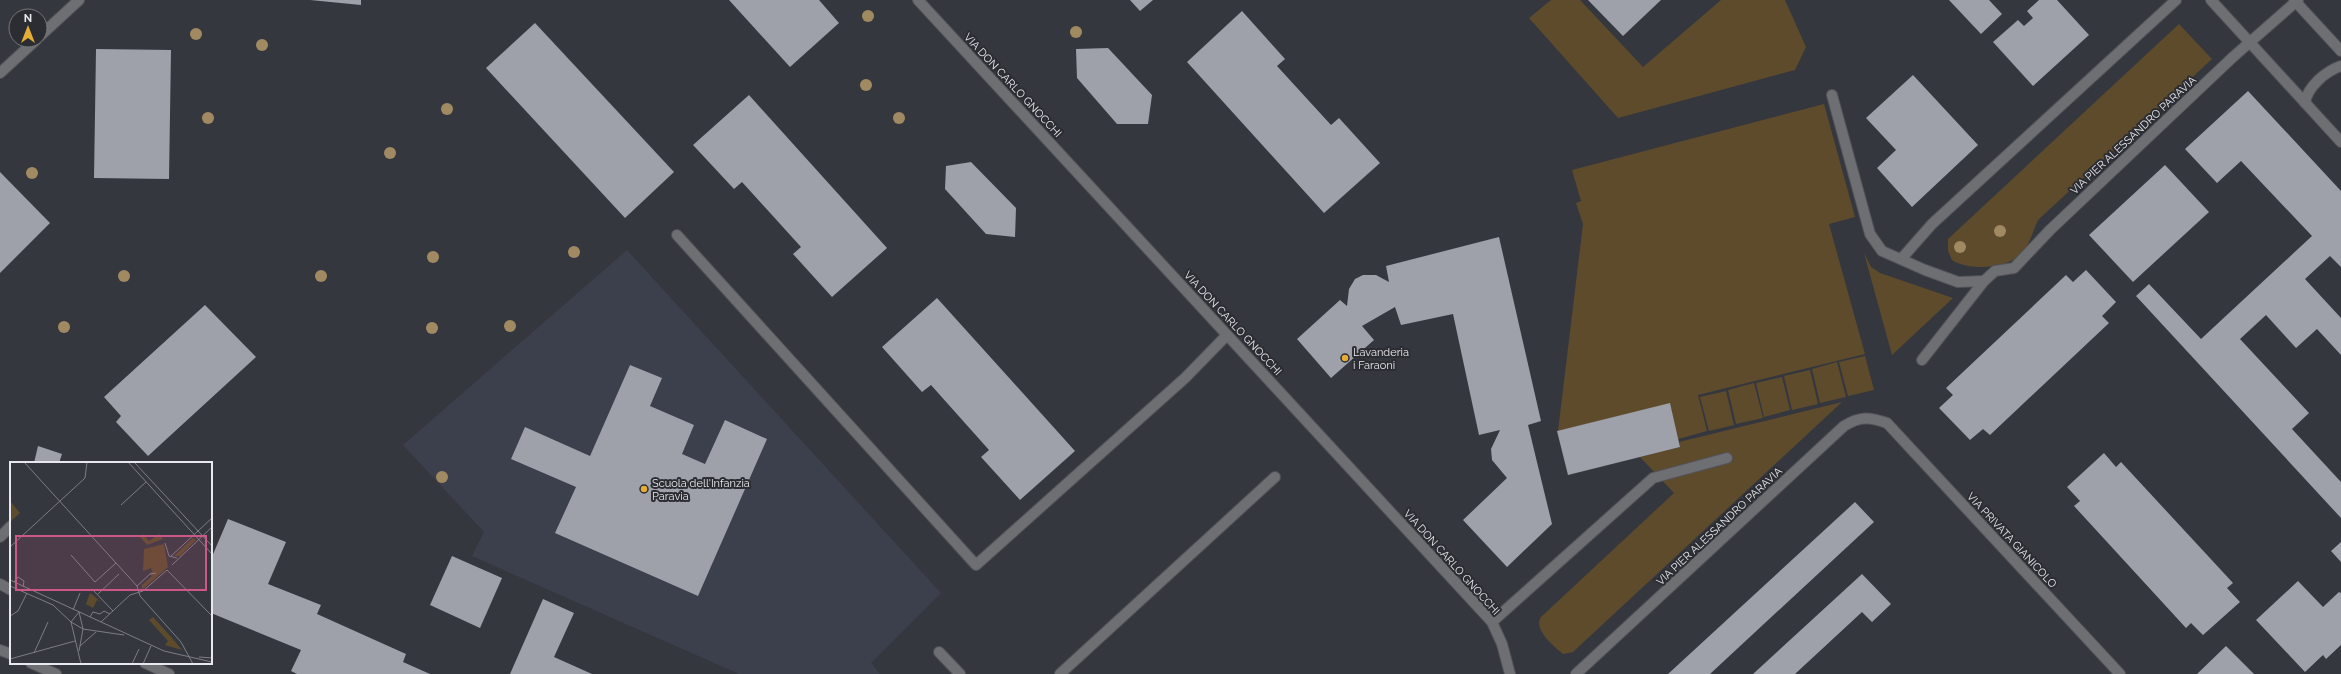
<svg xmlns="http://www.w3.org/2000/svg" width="2341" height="674" viewBox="0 0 2341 674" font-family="Raleway,sans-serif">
<rect width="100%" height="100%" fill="#35373e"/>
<!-- built -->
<path fill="#3c3f4c" d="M627 250 941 593 871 663 880 674H739L472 556 484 532 403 445Z"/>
<!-- green -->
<g fill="#5d4b2c">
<path d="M1551 0H1580L1643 67 1721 0H1785L1806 47 1795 70 1618 118 1529 18Z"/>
<path d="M2179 24 2212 59 2038 220C2033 231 2029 247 2020 255 2005 269 1968 271 1952 260L1948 251V239Z"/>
<path d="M1824 104 1855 217 1829 224 1865 354 1698 395 1707 431 1678 439 1670 404 1558 431 1583 224 1576 203 1581 201 1572 170Z"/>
<path d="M1864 253 1871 267 1880 273 1953 298 1892 355Z"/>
<path d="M1865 356 1874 390 1848 396 1839 362Z"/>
<path d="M1837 362 1846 397 1820 403 1812 369Z"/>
<path d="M1810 370 1818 404 1792 410 1784 376Z"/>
<path d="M1782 377 1790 410 1764 417 1756 383Z"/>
<path d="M1754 383 1763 418 1736 424 1728 390Z"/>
<path d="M1726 391 1734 425 1709 431 1700 397Z"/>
<path d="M1842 402 1573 652 1563 654C1553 646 1533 629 1541 617L1674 493 1640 457 1680 447 1679 442Z"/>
</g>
<!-- building -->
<g fill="#9ea1a9">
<path d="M310 0H361V5Z"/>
<path d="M729 0H819L839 23 790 67Z"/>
<path d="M1130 0H1153L1140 11Z"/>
<path d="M1588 0H1661L1623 36Z"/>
<path d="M1949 0H1989L2002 14 1981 34Z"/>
<path d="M2039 0H2057L2089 35 2033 86 1993 42 2018 20 2024 26 2033 18 2027 11Z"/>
<path d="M1242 11 1285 59 1277 66 1331 125 1339 118 1380 163 1324 213 1187 62Z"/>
<path d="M535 23 674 172 625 218 486 68Z"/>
<path d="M1108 48 1152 95 1148 124H1117L1077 78 1076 49Z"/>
<path d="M96 49 171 50 169 179 94 178Z"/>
<path d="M1913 75 1978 145 1912 207 1877 168 1896 150 1866 118Z"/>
<path d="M2248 91 2341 191V267L2330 256 2305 279 2341 318V355L2317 329 2296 348 2266 315 2240 339 2309 413 2292 429 2341 482V518L2136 296 2149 284 2201 339 2312 236 2241 161 2217 183 2185 149Z"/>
<path d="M749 95 887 248 832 297 793 254 801 247 742 182 734 189 693 145Z"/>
<path d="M971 162 1016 208 1015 237 986 234 945 189 946 166Z"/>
<path d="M2165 165 2209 212 2133 282 2089 235Z"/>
<path d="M0 172 50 223 0 273Z"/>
<path d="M1499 237 1541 421 1528 425 1552 524 1507 567 1463 520 1507 478 1492 460 1491 449 1500 430 1479 435 1453 314 1401 325 1395 307 1362 326 1374 340 1331 378 1297 339 1340 300 1347 306 1349 289 1355 279 1363 275H1376L1389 282 1386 266Z"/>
<path d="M2086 270 2116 302 2102 316 2109 323 1990 435 1983 429 1970 440 1939 408 1953 395 1946 388 2066 275 2073 282Z"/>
<path d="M937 298 1075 451 1020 500 981 457 989 450 931 385 922 392 882 347Z"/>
<path d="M205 305 256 357 148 456 116 422 121 416 104 397Z"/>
<path d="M630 365 662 378 650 406 694 425 682 454 705 464 725 420 767 439 698 596 555 533 576 487 511 459 525 427 590 456Z"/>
<path d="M1670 403 1680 447 1568 475 1557 431Z"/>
<path d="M38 446 62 454 59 463H34Z"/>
<path d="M2104 453 2116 467 2121 462 2233 583 2227 588 2240 602 2203 635 2191 623 2186 628 2074 506 2080 501 2067 487Z"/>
<path d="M1855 502 1874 522 1710 674H1668Z"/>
<path d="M228 519 286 542 268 584 321 605 317 614 406 654 403 662 430 674H297L291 671 301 650 211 613V559Z"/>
<path d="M2341 542V562L2331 551Z"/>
<path d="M452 556 502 578 480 628 430 605Z"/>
<path d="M1862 574 1891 604 1872 622 1862 612 1795 674H1753Z"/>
<path d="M2298 581 2323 607 2339 592 2341 593V645L2326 659 2323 655 2305 672 2256 620Z"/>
<path d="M543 599 574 613 554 657 592 674H510Z"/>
<path d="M2226 646 2254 674H2197Z"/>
</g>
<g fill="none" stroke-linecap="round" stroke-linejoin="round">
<!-- minor casing -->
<g stroke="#52535a" stroke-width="12">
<g id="minor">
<path d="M918 0 1492 622 1502 644 1510 674"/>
<path d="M2211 0 2341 142"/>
<path d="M2294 0 2341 51"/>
<path d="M40 36 79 0"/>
<path d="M0 73 36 40"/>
<path d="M1832 95 1870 234 1882 251 1925 270 1958 282 1984 281"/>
<path d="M2305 103C2307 87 2326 71 2341 66"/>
<path d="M677 235 976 565 1185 378 1227 335"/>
<path d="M1902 258 1932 224 2176 0"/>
<path d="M1922 360 1984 281 1995 271 2014 268 2050 230 2233 57 2298 0"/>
<path d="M0 537 11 526"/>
<path d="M0 584 11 590"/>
<path d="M1492 622 1653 478 1727 458"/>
<path d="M0 650 11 654"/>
<path d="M939 652 960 674"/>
<path d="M31 663 56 674"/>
<path d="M145 663 169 674"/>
<path d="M1060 674 1275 477"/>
<path d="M1576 674 1844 426C1860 416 1870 417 1887 423L2120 674"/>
</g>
</g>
<!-- minor -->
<use href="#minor" stroke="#6e6f72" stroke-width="10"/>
</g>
<!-- trees -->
<g fill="#a18a61">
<circle cx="868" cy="16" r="6"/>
<circle cx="1076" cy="32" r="6"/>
<circle cx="196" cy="34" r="6"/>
<circle cx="262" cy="45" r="6"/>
<circle cx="866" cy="85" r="6"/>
<circle cx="447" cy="109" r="6"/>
<circle cx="208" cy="118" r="6"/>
<circle cx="899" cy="118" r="6"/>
<circle cx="390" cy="153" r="6"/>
<circle cx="32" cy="173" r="6"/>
<circle cx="2000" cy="231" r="6"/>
<circle cx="1960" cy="247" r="6"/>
<circle cx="574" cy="252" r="6"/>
<circle cx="433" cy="257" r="6"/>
<circle cx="124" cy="276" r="6"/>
<circle cx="321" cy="276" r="6"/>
<circle cx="510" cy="326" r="6"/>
<circle cx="64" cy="327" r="6"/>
<circle cx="432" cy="328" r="6"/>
<circle cx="442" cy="477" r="6"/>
</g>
<!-- markers -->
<g fill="#e6ad36" stroke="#2b2d33" stroke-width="1.5">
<circle cx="1345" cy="358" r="4"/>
<circle cx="644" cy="489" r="4"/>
</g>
<g text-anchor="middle" stroke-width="4" stroke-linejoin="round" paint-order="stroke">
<!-- street labels -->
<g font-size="11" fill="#e8e9ee" stroke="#2b2d33">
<text transform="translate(1013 85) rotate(47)" y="4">VIA DON CARLO GNOCCHI</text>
<text transform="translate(2133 135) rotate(-43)" y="4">VIA PIER ALESSANDRO PARAVIA</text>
<text transform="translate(1233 323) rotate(47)" y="4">VIA DON CARLO GNOCCHI</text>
<text transform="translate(1719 526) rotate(-43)" y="4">VIA PIER ALESSANDRO PARAVIA</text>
<text transform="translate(2012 540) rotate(47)" y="4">VIA PRIVATA GIANICOLO</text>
<text transform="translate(1452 562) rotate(48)" y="4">VIA DON CARLO GNOCCHI</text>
</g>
<!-- poi labels -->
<g font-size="11" fill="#e8e9ee" stroke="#2b2d33" text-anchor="start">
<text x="1353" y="356">Lavanderia<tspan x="1353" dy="13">i Faraoni</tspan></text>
<text x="652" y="487">Scuola dell'Infanzia<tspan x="652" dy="13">Paravia</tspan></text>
</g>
</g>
<!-- overview -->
<g transform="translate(10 462)">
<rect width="202" height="202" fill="#35373e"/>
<path d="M0 39 10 51 1 59 0 57ZM133 72 139 79 149 72 153 77 137 83 130 75ZM183 76 186 78 170 94H164ZM154 82 158 105 133 127 131 124 142 114 139 111 142 110 141 106 133 109 134 87ZM80 131 91 140 87 138 83 146 76 142ZM143 155 162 176 172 188 155 183 158 179 139 158Z" fill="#5d4b2c"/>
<path fill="none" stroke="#7d7e84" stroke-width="1" d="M14 0 127 124 130 134 171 180 183 202M118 0 202 92M124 0 202 84M111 43 136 20M155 81 159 94 167 96M0 85 75 16 77 0M61 93 85 120 106 101M160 95 202 56M162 103 202 65M0 118 154 189 202 200M4 120 8 115 14 119 13 125M0 124 43 143 61 160 73 167 114 173M127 124 140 112 146 111M82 127 103 149M88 132 109 112M63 148 70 131M69 150 61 160 71 202M69 150 73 167 69 189M0 154 8 149 17 131M80 155 83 150 90 152 94 149 100 152M91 160 120 133 133 129 157 108 202 154M70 184 86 170M24 191 38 160M189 195 202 196M0 197 65 179M122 202 129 187M133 202 141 184"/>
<path fill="#cd5787" fill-opacity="0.15" stroke="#cd5787" stroke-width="2" d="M6 74H196V128H6Z"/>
<rect width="202" height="202" fill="none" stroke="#e8e9ee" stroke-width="2"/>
</g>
<!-- north arrow -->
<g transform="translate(28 28)"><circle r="19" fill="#2b2d33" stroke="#77787e"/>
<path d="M0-3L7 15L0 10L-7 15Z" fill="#e6ad36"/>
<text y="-6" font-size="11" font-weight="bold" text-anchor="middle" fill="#e8e9ee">N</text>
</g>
</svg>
